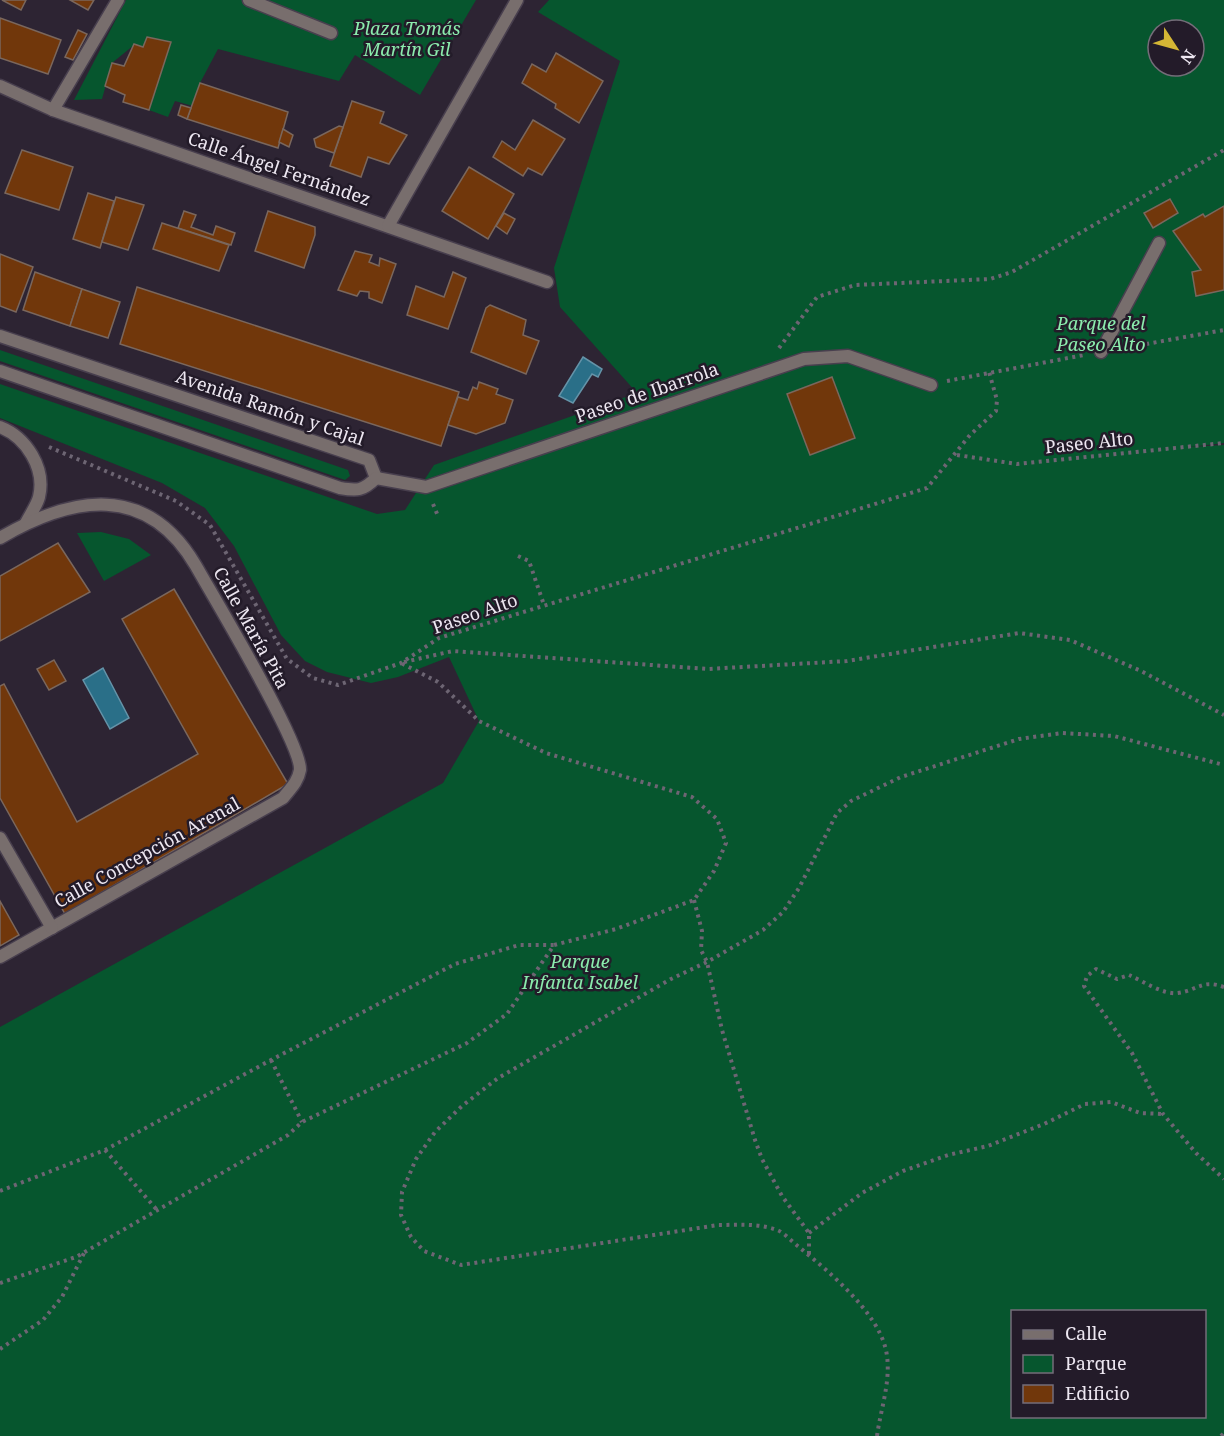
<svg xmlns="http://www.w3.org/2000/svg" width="1224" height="1436" viewBox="0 0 1224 1436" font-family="'Noto Serif',serif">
<rect width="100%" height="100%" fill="#2d2433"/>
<!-- green -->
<g fill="#06562e" fill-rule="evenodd">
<path d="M126 0H476L420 95 355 55 339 81 218 49 200 83 193 106 175 101 168 117 149 110 171 42 143 47 134 45 112 63 102 99 74 100Z"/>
<path d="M549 0H1224V443L1189 447 1224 445V1436H0V1027L443 783 479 721 449 657 398 677 371 683 327 672 305 661 281 635 234 546 205 508 162 483 0 418V384L377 514 405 510 434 465 637 393 560 307 554 268 620 61 538 12ZM1158 30H1194V66H1158ZM1012 1312H1204V1416H1012Z"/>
<path d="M0 350 348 470 350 476 345 480 0 361Z"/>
<path d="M101 532 129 539 151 555 104 581 77 533Z"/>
</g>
<!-- water -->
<g fill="#2a6f88" stroke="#6493a8" stroke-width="1.5">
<path d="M583 357 602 369 598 377 592 374 573 403 559 396Z"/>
<path d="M103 668 129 718 110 729 83 680Z"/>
</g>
<!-- building -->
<g fill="#71370b" stroke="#7a675d" stroke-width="1.5">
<path d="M2 0H26L21 10Z"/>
<path d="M70 0H94L88 10Z"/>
<path d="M0 18 61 40 48 74 0 58Z"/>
<path d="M78 30 87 34 73 60 65 57Z"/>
<path d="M147 37 171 42 149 110 123 102 125 95 105 86 112 63 124 66 134 44 143 47Z"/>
<path d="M556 53 603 81 579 123 555 108 556 104 522 83 532 64 546 72Z"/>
<path d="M200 83 288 112 278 148 187 119Z"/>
<path d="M352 101 384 112 380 123 407 135 389 164 368 157 361 177 330 166Z"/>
<path d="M181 105 191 108 187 119 178 115Z"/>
<path d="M533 120 565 139 542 175 528 168 523 176 493 157 502 141 515 150Z"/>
<path d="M339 126 343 127 334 153 316 147 314 139Z"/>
<path d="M283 129 293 135 289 147 279 142Z"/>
<path d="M22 150 73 167 59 210 5 193Z"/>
<path d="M469 167 514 194 488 239 442 211Z"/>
<path d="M88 193 114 201 100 248 73 239Z"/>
<path d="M116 197 144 205 128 250 102 242Z"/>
<path d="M1170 199 1178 213 1153 228 1144 213Z"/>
<path d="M1224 206V290L1196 296 1192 272 1201 270 1173 231 1203 214 1205 217Z"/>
<path d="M184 211 196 215 191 227 213 235 216 226 235 233 231 245 178 228Z"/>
<path d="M268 211 315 227V235L304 268 255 251Z"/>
<path d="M504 213 515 219 507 234 496 226Z"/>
<path d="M162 223 229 245 219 271 153 249Z"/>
<path d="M355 251 372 255 369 262 379 266 380 258 396 264 382 303 369 298V292L360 291 357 296 338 290Z"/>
<path d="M0 254 33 267 16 312 0 306Z"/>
<path d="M35 272 82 289 70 326 23 310Z"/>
<path d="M453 272 466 278 448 329 407 315 416 286 444 297Z"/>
<path d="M137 287 459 392 441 446 120 344Z"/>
<path d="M82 289 120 302 108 338 70 326Z"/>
<path d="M490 305 526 320 523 335 539 341 526 374 471 352 486 308Z"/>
<path d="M832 377 855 438 810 455 787 394Z"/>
<path d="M479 382 498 389 496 394 513 400 505 423 476 434 448 425 458 397 468 400 473 387 477 389Z"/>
<path d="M58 543 90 592 0 641V576Z"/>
<path d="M174 589 288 784 65 914 0 798V686L4 684 77 822 198 754 122 619Z"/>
<path d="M54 660 66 681 49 690 37 669Z"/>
<path d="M0 901 19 935 0 946Z"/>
</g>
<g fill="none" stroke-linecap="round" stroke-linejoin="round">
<!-- lane casing -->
<g stroke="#483f4e" stroke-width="15">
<path id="lane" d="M1101 352 1159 243"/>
</g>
<!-- street casing -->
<g stroke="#483f4e" stroke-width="15">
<g id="street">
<path d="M249 0 331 33"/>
<path d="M0 86 53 110 547 282"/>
<path d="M53 110 118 0"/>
<path d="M388 226 517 0"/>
<path d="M0 336 369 460 376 478"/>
<path d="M0 371 340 488C357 491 363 491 376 478"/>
<path d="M0 427C26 437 46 468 39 497 37 505 30 515 26 523"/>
<path d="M376 478 426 487 804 359 848 356 931 385"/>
<path d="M0 538C72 496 147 482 196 566 214 598 302 744 300 770 298 782 290 789 283 798L0 957"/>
<path d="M0 838 52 928"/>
</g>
</g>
<!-- path -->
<g stroke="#6d6573" stroke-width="4" stroke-dasharray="3 4.5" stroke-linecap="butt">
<path d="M779 348 817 297 855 285 990 279 1012 272 1224 150"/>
<path d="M1124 348 1224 330"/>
<path d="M947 381 1084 355"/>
<path d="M49 447 176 501 210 525 287 659 313 678 338 685 401 663 439 638 927 488 970 435 996 411 997 400 989 372"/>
<path d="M957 455 1017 464 1224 443"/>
<path d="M433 504 438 516"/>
<path d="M518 556 529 561 544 605"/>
<path d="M404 662 453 651 708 669 847 661 1019 633 1070 640 1141 671 1224 715"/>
<path d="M694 900 702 931 701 950 707 962 722 1030 755 1140 762 1159 782 1196 809 1233V1256"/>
<path d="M1224 987C1202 979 1198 990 1178 993 1163 995 1143 981 1129 975L1117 979 1096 969 1087 976 1084 986 1132 1053 1163 1114 1196 1153 1224 1179"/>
<path d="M271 1060 302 1122"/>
<path d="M105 1150 157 1210"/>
<path d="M0 1191 105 1150 271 1060 455 964 519 945H554"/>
<path d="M809 1233 862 1193 903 1171 948 1155 988 1146 1044 1124 1085 1104 1111 1102 1140 1113 1163 1114"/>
<path d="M0 1283 76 1257 288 1135 302 1122 467 1043 507 1014 554 945 616 929 694 900 714 871 726 843 717 819 692 797 546 753 479 721 438 682 401 663"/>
<path d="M0 1349 43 1320 62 1297 84 1253"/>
<path d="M877 1436C881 1407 892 1379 886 1350 877 1311 829 1272 799 1247 792 1242 785 1233 777 1230 758 1223 738 1225 718 1225L461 1265 424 1251 411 1237 401 1215 402 1192 416 1159 435 1132 462 1106 498 1078 671 979 707 962 763 930 783 912 799 888 837 813 851 801 901 777 1019 739 1062 733 1114 736 1224 765"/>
<path d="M1221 1436 1224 1433"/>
</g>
<!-- lane -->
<use href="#lane" stroke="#786e6d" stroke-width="12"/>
<!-- street -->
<use href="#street" stroke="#786e6d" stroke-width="12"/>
</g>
<g text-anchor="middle" stroke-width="5" stroke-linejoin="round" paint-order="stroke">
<!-- park labels -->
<g font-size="18" font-style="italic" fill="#8becad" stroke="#231b29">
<text x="407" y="35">Plaza Tomás<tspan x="407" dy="21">Martín Gil</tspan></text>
<text x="1101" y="330">Parque del<tspan x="1101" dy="21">Paseo Alto</tspan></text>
<text x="580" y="968">Parque<tspan x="580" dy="21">Infanta Isabel</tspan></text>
</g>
<!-- street labels -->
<g font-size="18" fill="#ede7f1" stroke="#231b29">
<text transform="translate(279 169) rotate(19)" y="6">Calle Ángel Fernández</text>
<text transform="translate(647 393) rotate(-19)" y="6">Paseo de Ibarrola</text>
<text transform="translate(270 408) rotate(19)" y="6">Avenida Ramón y Cajal</text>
<text transform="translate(1089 443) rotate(-6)" y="6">Paseo Alto</text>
<text transform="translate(475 614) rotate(-19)" y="6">Paseo Alto</text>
<text transform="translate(251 628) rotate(61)" y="6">Calle María Pita</text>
<text transform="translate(147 853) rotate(-29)" y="6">Calle Concepción Arenal</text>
</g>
</g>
<!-- legend -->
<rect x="1011" y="1310" width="195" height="108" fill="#231b29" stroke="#746d79" stroke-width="1.5"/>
<rect x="1023" y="1330" width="30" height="9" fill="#786e6d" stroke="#746d79" stroke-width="1.5"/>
<text x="1065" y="1340" font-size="18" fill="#ede7f1">Calle</text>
<rect x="1023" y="1355" width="30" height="18" fill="#06562e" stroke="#746d79" stroke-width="1.5"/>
<text x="1065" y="1370" font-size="18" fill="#ede7f1">Parque</text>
<rect x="1023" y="1385" width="30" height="18" fill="#71370b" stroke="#746d79" stroke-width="1.5"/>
<text x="1065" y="1400" font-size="18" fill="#ede7f1">Edificio</text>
<!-- north arrow -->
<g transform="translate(1176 48) rotate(126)"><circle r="28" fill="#231b29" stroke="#746d79" stroke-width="1.5"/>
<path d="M0-4.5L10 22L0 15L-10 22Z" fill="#d4b635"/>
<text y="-9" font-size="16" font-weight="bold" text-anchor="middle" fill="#ede7f1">N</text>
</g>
</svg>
